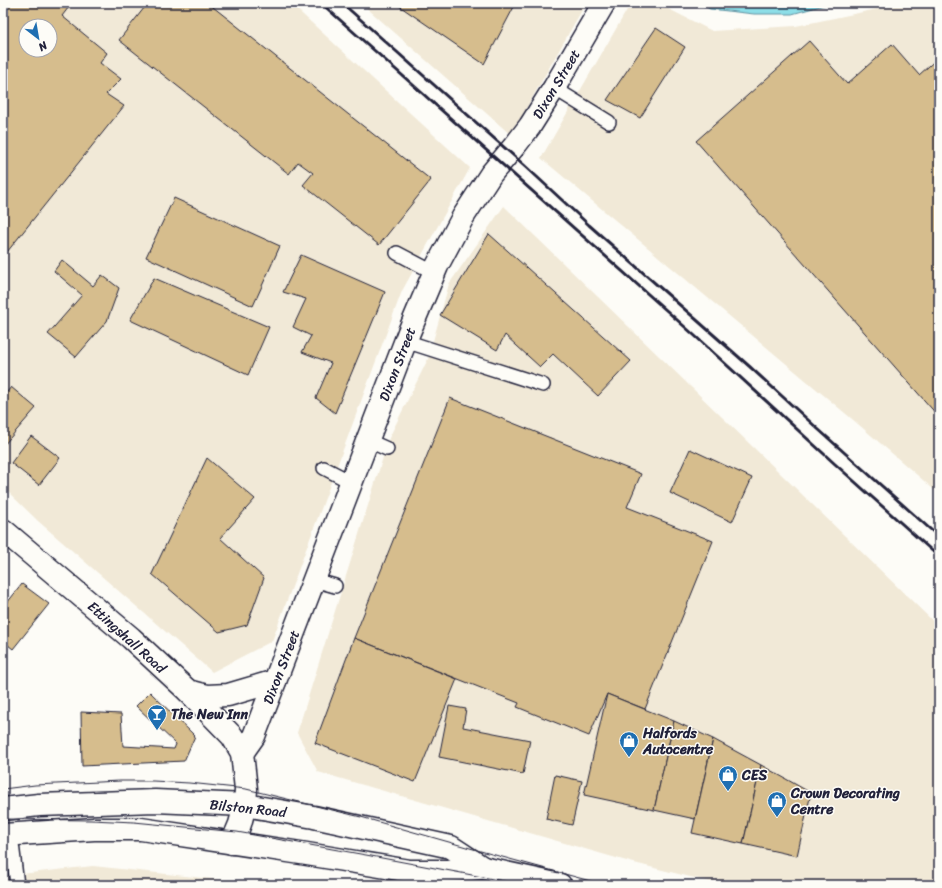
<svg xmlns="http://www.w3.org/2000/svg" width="942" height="888" viewBox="0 0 942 888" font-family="Sriracha,sans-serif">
<rect width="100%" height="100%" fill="#fdfcf7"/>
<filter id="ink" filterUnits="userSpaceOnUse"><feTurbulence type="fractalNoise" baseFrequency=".025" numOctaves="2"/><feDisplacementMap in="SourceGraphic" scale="8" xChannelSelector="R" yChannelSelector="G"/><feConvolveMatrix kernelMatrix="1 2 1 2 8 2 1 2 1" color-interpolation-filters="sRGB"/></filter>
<g filter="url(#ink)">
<!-- built -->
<g fill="#f1e9d7" fill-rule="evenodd">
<path d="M3 3H290L470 168 402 291 272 641 212 672 38 521 3 487ZM26 26H50V50H26Z"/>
<path d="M361 3H586L511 135Z"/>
<path d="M631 3H657L712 31 796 26 906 3H939V494L858 424 541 158Z"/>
<path d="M504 206 939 627V885H723L630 862 318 772 297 733 389 438 428 359 449 284Z"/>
<path d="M93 866 268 885H3V876Z"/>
</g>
<!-- water -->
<path fill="#8ddee7" stroke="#6293a2" d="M698 3H831L792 14H754L710 9Z"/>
<!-- building -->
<g fill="#d6bd8d" stroke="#22223b" fill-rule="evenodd">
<path d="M3 3H72L62 16 107 53 100 63 121 79 106 94 124 106 3 257ZM26 26H50V50H26Z"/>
<path d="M148 3H208L431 180 379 245 303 185 313 173 298 162 289 174 119 40Z"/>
<path d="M395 3H516L484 64Z"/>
<path d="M656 28 685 47 640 118 607 100Z"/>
<path d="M809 41 847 84 892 44 919 75 939 57V417L696 141Z"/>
<path d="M174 198 280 246 253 306 146 257Z"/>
<path d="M489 234 631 361 598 396 553 354 540 367 505 335 497 350 440 315Z"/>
<path d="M301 255 385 292 335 413 316 398 331 363 302 352 311 336 293 327 306 299 283 292Z"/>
<path d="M62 260 93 286 102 275 119 288 107 321 76 357 48 334 82 295 54 271Z"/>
<path d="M154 278 269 327 248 375 130 320Z"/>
<path d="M11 387 36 408 3 446V397Z"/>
<path d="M450 398 641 474 627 507 713 541 645 709 607 694 589 736 517 707 519 703 354 638Z"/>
<path d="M31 436 60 458 39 485 11 463Z"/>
<path d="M690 449 752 478 732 522 670 493Z"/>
<path d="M207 458 255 499 220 538 264 578 247 625 219 632 152 574Z"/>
<path d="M22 584 49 604 13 649 3 641V608Z"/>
<path d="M354 638 457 679 415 782 315 743Z"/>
<path d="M150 692 195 736 184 761 82 766 81 712 121 714 123 746 174 749 176 744 136 706Z"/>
<path d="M607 694 674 721 654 810 584 795Z"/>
<path d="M449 706 466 709 463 727 530 740 523 774 439 757Z"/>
<path d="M674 721 713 739 695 819 654 810Z"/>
<path d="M713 739 761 765 743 844 692 833Z"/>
<path d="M761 765 811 793 797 856 743 844Z"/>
<path d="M555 775 582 781 572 825 546 819Z"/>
</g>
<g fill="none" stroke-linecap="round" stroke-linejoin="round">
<!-- lane casing -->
<g stroke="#22223b" stroke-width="16">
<g id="lane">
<path d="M554 88 609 122"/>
<path d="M397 253 435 273"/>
<path d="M405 341 543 385"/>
<path d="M367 440 387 449"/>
<path d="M324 468 351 482"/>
<path d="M314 580 335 586"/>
<path d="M11 835 17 885"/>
</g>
</g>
<!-- street casing -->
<g stroke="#22223b" stroke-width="25">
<path id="street" d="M188 691 207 696 228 695 275 681"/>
</g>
<!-- secondary casing -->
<g stroke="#22223b" stroke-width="25">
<path id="secondary" d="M242 753 254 736 409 332 437 266 463 217 491 174 517 143 530 126 554 88 604 3"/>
</g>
<!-- primary casing -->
<g stroke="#22223b" stroke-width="25">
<path id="primary" d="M3 530 131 638 188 691 232 736 242 753 246 789 245 805 240 824 232 843"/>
</g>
<!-- highway casing -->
<g stroke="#22223b" stroke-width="25">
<g id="highway">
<path d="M3 809 39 805 155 801 245 805 314 817 451 847 483 868"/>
<path d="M3 835 94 829H141L301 853 410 871H447L483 868 560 885"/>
</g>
</g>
<!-- lane -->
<use href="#lane" stroke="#fdfcf7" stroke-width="13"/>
<!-- street -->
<use href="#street" stroke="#fdfcf7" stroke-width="22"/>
<!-- secondary -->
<use href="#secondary" stroke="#fdfcf7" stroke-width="22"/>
<!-- primary -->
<use href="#primary" stroke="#fdfcf7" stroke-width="22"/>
<!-- highway -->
<use href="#highway" stroke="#fdfcf7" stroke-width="22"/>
<!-- tram -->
<g stroke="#22223b" stroke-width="1">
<path d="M3 789 35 785 120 781H153L189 783 246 789 361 817 484 852 605 885"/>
<path d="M3 819 91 820 134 822 237 832 366 855 525 885"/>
</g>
<!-- rail -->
<g stroke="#22223b" stroke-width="3">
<path d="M321 3 694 335 835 464 939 557"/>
<path d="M342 3 523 164 589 225 749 366 818 429 939 537"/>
</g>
</g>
</g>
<!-- icons -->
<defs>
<g id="bar-pin" transform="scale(1)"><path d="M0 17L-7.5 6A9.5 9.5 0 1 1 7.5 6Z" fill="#1f6fb2" stroke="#fdfcf7"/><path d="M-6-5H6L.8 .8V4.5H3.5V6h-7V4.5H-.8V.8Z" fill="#fff"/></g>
<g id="shop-pin" transform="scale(1)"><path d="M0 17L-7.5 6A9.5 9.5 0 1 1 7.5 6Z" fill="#1f6fb2" stroke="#fdfcf7"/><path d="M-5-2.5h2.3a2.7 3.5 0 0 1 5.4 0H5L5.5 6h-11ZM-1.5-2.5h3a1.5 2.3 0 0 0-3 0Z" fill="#fff"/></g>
</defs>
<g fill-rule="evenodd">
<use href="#bar-pin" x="157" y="714"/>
<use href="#shop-pin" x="629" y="741"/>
<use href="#shop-pin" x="728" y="775"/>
<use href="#shop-pin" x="777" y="801"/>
</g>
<g text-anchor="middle" stroke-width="3" stroke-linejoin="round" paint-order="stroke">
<!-- street labels -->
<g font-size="14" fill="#22223b" stroke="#fdfcf7">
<text transform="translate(556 84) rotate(-59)" y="5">Dixon Street</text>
<text transform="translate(397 364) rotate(-69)" y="5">Dixon Street</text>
<text transform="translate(127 637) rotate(42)" y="5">Ettingshall Road</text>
<text transform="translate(281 667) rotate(-69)" y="5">Dixon Street</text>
<text transform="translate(248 808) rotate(6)" y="5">Bilston Road</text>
</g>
<!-- poi labels -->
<g font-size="14" font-weight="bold" fill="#22223b" stroke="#fdfcf7" text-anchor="start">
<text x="171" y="719">The New Inn</text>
<text x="643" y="738">Halfords<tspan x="643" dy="16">Autocentre</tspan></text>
<text x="742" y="780">CES</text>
<text x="791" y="798">Crown Decorating<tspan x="791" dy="16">Centre</tspan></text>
</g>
</g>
<!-- margin -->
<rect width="942" height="888" fill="none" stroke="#fdfcf7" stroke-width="16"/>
<rect x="8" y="8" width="926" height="872" fill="none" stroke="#22223b" stroke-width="1.5" filter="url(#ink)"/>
<!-- north arrow -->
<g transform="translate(38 38) rotate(149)"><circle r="19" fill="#fdfcf7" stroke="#a5a5ac"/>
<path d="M0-3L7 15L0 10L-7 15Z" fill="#1f6fb2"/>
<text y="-6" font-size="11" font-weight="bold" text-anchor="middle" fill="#22223b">N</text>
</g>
</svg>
